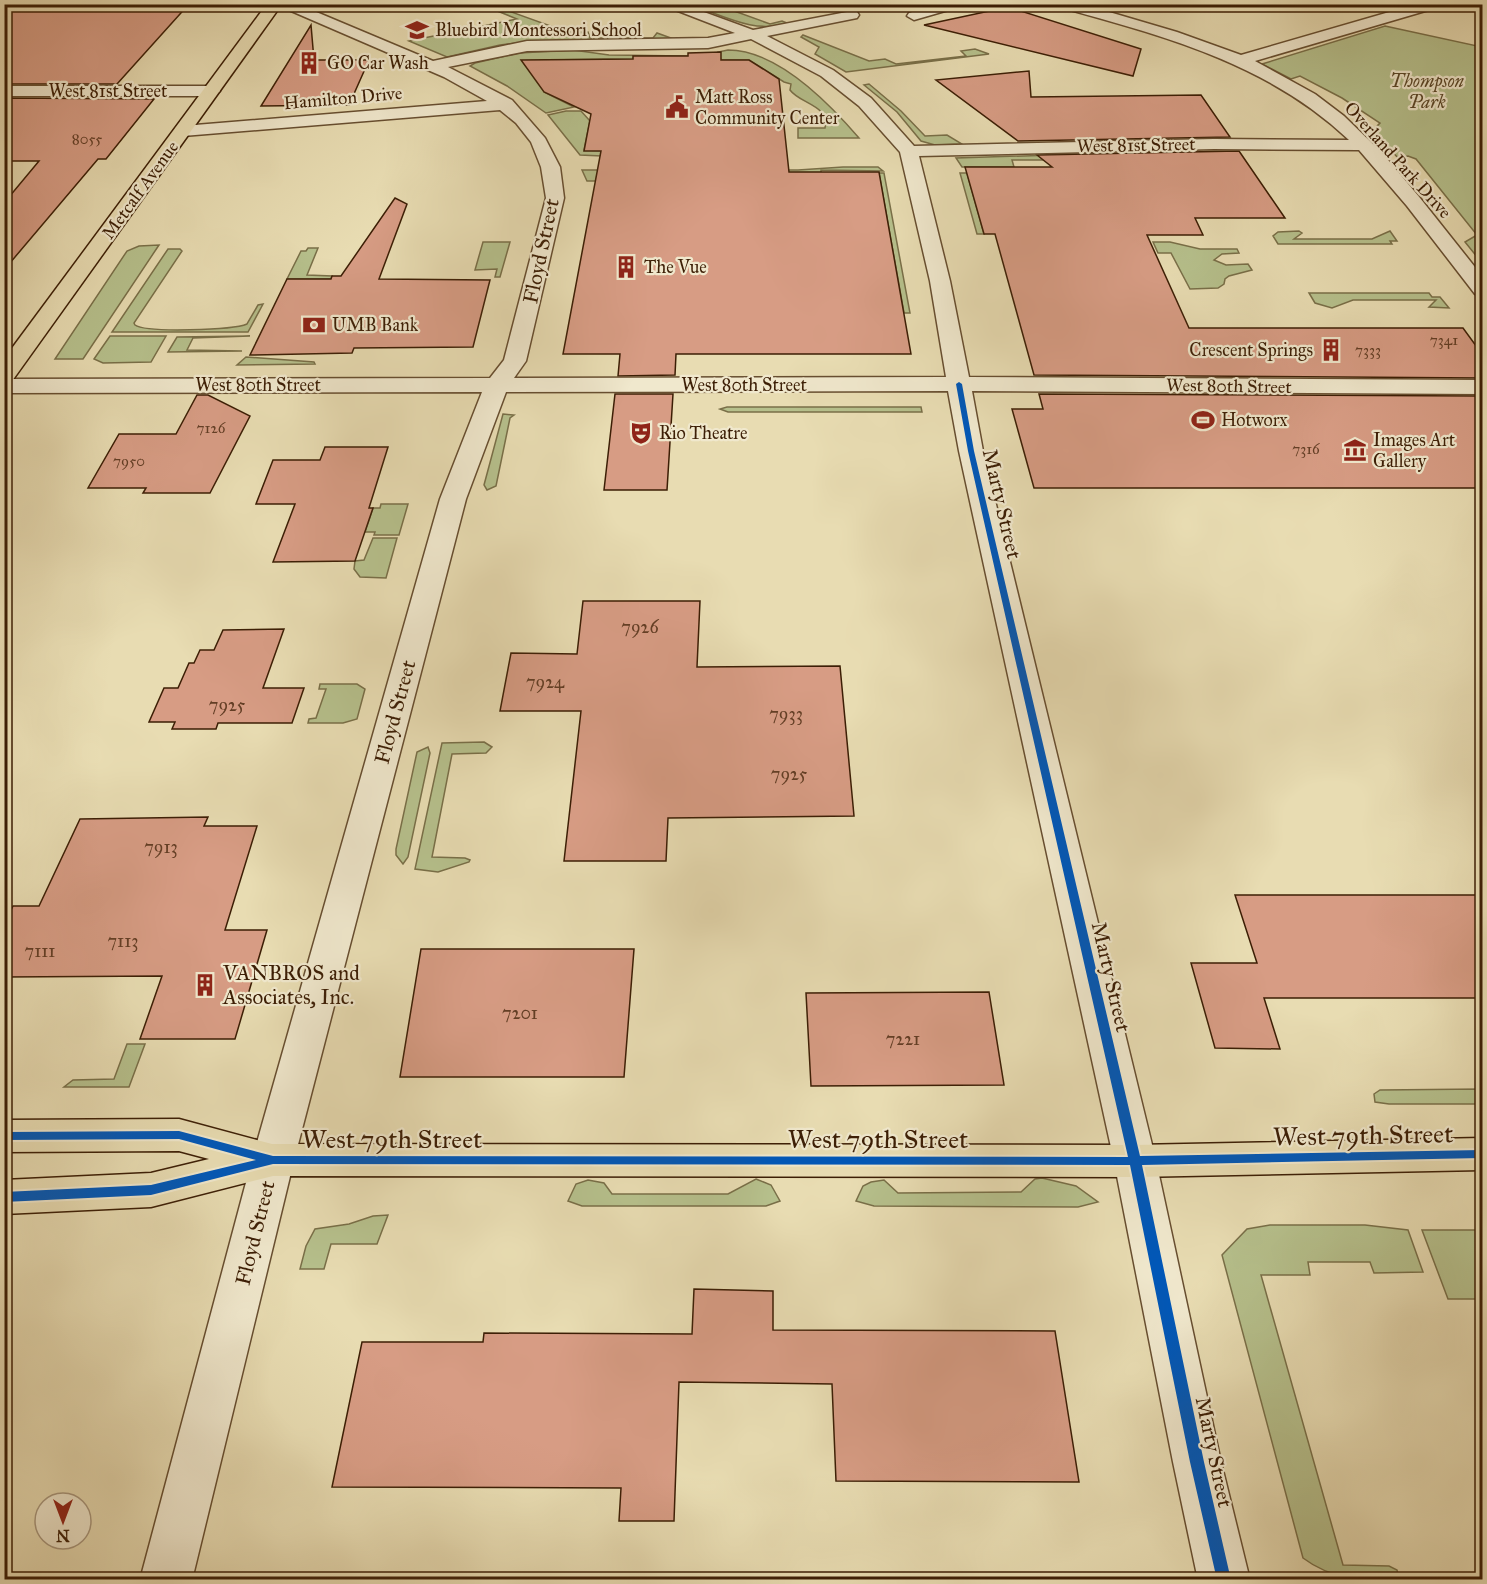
<svg xmlns="http://www.w3.org/2000/svg" width="1487" height="1584" viewBox="0 0 1487 1584" font-family="'IM FELL Great Primer',serif">
<rect width="100%" height="100%" fill="#e8dcb2"/>
<filter id="stains"><feTurbulence type="fractalNoise" baseFrequency=".00333" numOctaves="4"/><feColorMatrix values="0 0 0 0 .2 0 0 0 0 .09 0 0 0 0 .02 0 0 0 .5 -.17"/></filter>
<radialGradient id="worn" r=".72"><stop offset=".6" stop-color="#630" stop-opacity="0"/><stop offset="1" stop-color="#630" stop-opacity=".3"/></radialGradient>
<!-- green -->
<g fill="#b6c08c" stroke="#796f48" stroke-width="1.5">
<path d="M480 4 492 5 567 32H588L590 38H653L657 33 671 38 661 40 535 41 500 45 447 57 409 41 517 19Z"/>
<path d="M700 4 737 5 726 8 770 24 782 21 787 23C756 34 724 16 694 6Z"/>
<path d="M1385 26 1482 47V263L1465 242 1477 235 1416 159 1408 156 1398 158 1373 130 1380 123 1342 98 1300 76 1291 79 1262 64Z"/>
<path d="M803 35 869 61 885 59 896 64 966 56 961 51 975 49 989 54 846 72 815 54 819 47 801 37Z"/>
<path d="M573 50 609 55 687 56H634L633 59 540 60 536 71 544 92 574 107 546 113 507 86 470 66 475 63 519 53Z"/>
<path d="M728 50C777 50 829 103 859 138H798V128H825C830 105 800 104 790 90L791 84 784 82 749 60H721L718 52Z"/>
<path d="M869 84 901 111 925 136 947 135 962 144 935 145 921 141 897 112 864 85Z"/>
<path d="M566 111H581L590 121 584 150 615 151 602 156 580 155 548 115Z"/>
<path d="M1085 154 1112 160H1012L1014 167H962L956 158Z"/>
<path d="M843 167H878L883 171 821 170V173L597 174 596 181H587L582 170H798Z"/>
<path d="M879 173H884L910 313H904Z"/>
<path d="M960 173H967L984 234H977Z"/>
<path d="M1299 231 1302 233 1294 239H1372L1390 231 1397 241H1390L1392 244H1278L1273 236 1278 232Z"/>
<path d="M483 242H510L500 277H495L497 269 475 270Z"/>
<path d="M1153 242H1170L1200 249H1237L1239 253 1222 254 1214 260 1226 265 1248 264 1252 270 1229 276 1225 279 1224 284 1218 288 1190 289 1171 253H1158Z"/>
<path d="M159 245 83 359H55L127 251 139 246Z"/>
<path d="M308 248H318L307 275 332 276 331 279H287L301 251H306Z"/>
<path d="M168 249H180L182 251 134 323 135 325C146 333 233 330 247 324L258 305 263 304 248 332H112Z"/>
<path d="M1309 293H1429L1432 297H1440L1449 308 1429 307 1436 300H1353L1332 308 1315 303Z"/>
<path d="M110 336H166L151 362 103 363 94 359Z"/>
<path d="M250 336 193 338 187 350 242 351 168 352 177 337Z"/>
<path d="M246 357 314 362 315 364 237 365Z"/>
<path d="M727 407H921L922 412H728L720 409Z"/>
<path d="M503 414 514 415 510 418 496 486 487 490 484 485Z"/>
<path d="M381 504H408L399 535H374L375 532H365L373 508H380Z"/>
<path d="M373 538H397L386 578 360 577 354 569 355 561 364 560Z"/>
<path d="M320 684H357L365 689 357 719 343 723H308L309 719 316 718 326 689H319Z"/>
<path d="M484 742 492 747 486 753 452 754 432 857 465 858 470 860 469 862 438 872 415 869 442 743Z"/>
<path d="M428 747 430 753 408 857 403 864 396 855V849L417 752Z"/>
<path d="M127 1044H145L129 1087H64L73 1080 114 1079Z"/>
<path d="M1482 1089V1104H1389L1375 1102 1374 1094 1380 1090Z"/>
<path d="M1042 1178 1076 1186 1098 1202 1078 1207 874 1206 856 1201 863 1186 871 1182 884 1180 898 1193 1021 1192 1035 1179Z"/>
<path d="M756 1179 771 1185 780 1201 766 1206H582L568 1201 576 1184 588 1180 604 1183 612 1194H728Z"/>
<path d="M388 1215 377 1244H331L324 1269H300L306 1246 315 1229 349 1224 373 1216Z"/>
<path d="M1270 1225H1365L1408 1230 1423 1272 1374 1273 1370 1262H1308L1310 1275H1261L1343 1565 1389 1566 1397 1570 1399 1578 1396 1579C1362 1580 1332 1580 1303 1558L1222 1255 1247 1229Z"/>
<path d="M1422 1230H1482V1299H1448Z"/>
</g>
<!-- building -->
<g fill="#d79c84" stroke="#3c1e05" stroke-width="1.5">
<path d="M189 4 117 84H4V5Z"/>
<path d="M1008 7 1141 49 1133 76 924 25Z"/>
<path d="M311 25 314 60H369L349 105 261 106Z"/>
<path d="M721 52V60H749L779 79 789 172H879L911 354H676L675 375 618 376 620 354H563L601 151H584L591 114 544 92 521 60 633 59V56H688V53Z"/>
<path d="M1029 71 1031 97 1201 95 1230 137 1018 141 936 80Z"/>
<path d="M4 98 154 99 106 159H98L4 270V203L39 161H4Z"/>
<path d="M1239 151 1285 218H1195L1203 235H1147L1189 328H1463L1482 354V378L1034 375 995 234H984L965 167H1052L1037 155Z"/>
<path d="M395 198 407 204 379 279 490 280 473 347 354 348 352 353 250 355 287 279H331L332 276H341Z"/>
<path d="M615 394H673L667 490H604Z"/>
<path d="M1039 394 1482 396V488H1034L1012 409H1043Z"/>
<path d="M197 395H208L250 416 210 493H143L146 488H88L119 434H176Z"/>
<path d="M325 447H388L369 508H373L355 561 273 562 295 504H256L273 460H320Z"/>
<path d="M583 601H700L697 667 840 666 854 816 668 818 666 861H564L581 711H500L511 653 577 654Z"/>
<path d="M284 629 263 688H304L292 723H218L216 729H172L175 722H149L164 688H178L189 663H194L200 650H214L223 630Z"/>
<path d="M208 817 204 826H257L225 930H267L235 1039H140L162 976 4 977V925L13 906H39L80 819Z"/>
<path d="M1235 895H1482V998H1264L1280 1049 1215 1048 1191 963H1257Z"/>
<path d="M421 949H634L624 1077H400Z"/>
<path d="M989 992 1004 1085 811 1086 806 993Z"/>
<path d="M694 1289 773 1291V1330L1055 1331 1079 1482 836 1481 832 1384 679 1382 674 1521H619L621 1488 332 1487 362 1342H483L484 1333 692 1334Z"/>
</g>
<g fill="none" stroke-linecap="round" stroke-linejoin="round">
<!-- minor casing -->
<g stroke="#674e30" stroke-width="3">
<g id="minor">
<path d="M275 4 302 6 433 61 527 41 708 38 735 33 660 4H682L753 30 852 11 857 12 859 15 857 18 767 36 833 70 871 98 914 146 1214 139 1349 140C1268 63 1163 36 1059 7L1057 4H1082L1177 32 1241 55 1417 4H1441L1439 7 1255 61 1315 94 1344 116 1383 154 1420 198 1482 276V296L1475 294 1407 206 1359 150 1214 149 919 156 950 281 969 377 1482 380V394L972 391 983 451 1156 1161 1221 1462 1250 1580H1198L1173 1462 1114 1161 959 451 948 391 506 392 466 499 294 1160 192 1580H140L252 1160 440 499 482 392 4 393V379L490 378 504 360 546 198 541 167 531 142 516 123 500 110 183 136 177 135 174 131 177 127 183 126 487 101 444 77ZM751 39 821 76 859 106 900 152 930 281 946 377 514 378 526 361 564 198 560 167 545 138 512 100 448 67 527 51 708 48Z"/>
<path d="M937 4H961L959 7 914 20 907 16 909 13Z"/>
<path d="M4 86H212L220 91 212 96H4Z"/>
</g>
</g>
<!-- major casing -->
<g stroke="#3c1e05" stroke-width="3">
<g id="major">
<path d="M267 4H282L12 381 4 383V359Z"/>
<path d="M179 1119 272 1144 1135 1145 1482 1138V1170L1135 1177 273 1176 151 1207 4 1214V1180L151 1173 209 1159 179 1151 4 1152V1120Z"/>
</g>
</g>
<!-- minor -->
<use href="#minor" fill="#f0e8cd" fill-rule="evenodd"/>
<!-- major -->
<use href="#major" fill="#e8dcb2" fill-rule="evenodd"/>
<!-- cycleway casing -->
<g stroke="#f0e8cd" stroke-width="4">
<path id="cycleway" d="M959 382 962 384 974 451 1140 1156 1482 1150V1158L1142 1165 1204 1462 1231 1580H1217L1190 1462 1130 1165 273 1164 151 1195 4 1202V1192L151 1185 256 1160 179 1139 4 1140V1132L179 1131 273 1156 1128 1157 968 451 956 384Z"/>
</g>
<!-- cycleway -->
<use href="#cycleway" fill="#0057b8" fill-rule="evenodd"/>
</g>
<!-- icons -->
<defs>
<g id="school-bare" transform="scale(1.8)"><path d="M0-5L7-2L0 1L-7-2ZM-4 1L0 2.5L4 1V4Q0 6-4 4Z" fill="#8f2418" stroke="#f0e8cd" stroke-width="2.5" paint-order="stroke"/></g>
<g id="building-bare" transform="scale(1.8)"><path d="M-4-6H4V6H1V3H-1V6H-4ZM-2.5-4.3h1.7v1.8h-1.7ZM.8-4.3h1.7v1.8H.8ZM-2.5-1h1.7V.8h-1.7ZM.8-1h1.7V.8H.8Z" fill="#8f2418" stroke="#f0e8cd" stroke-width="2.5" paint-order="stroke"/></g>
<g id="civic-bare" transform="scale(1.8)"><path d="M-.6-6.5H3V-4.5H.6V-3L4-1V1h2V6H-6V1h2V-1L-.6-3ZM-1.2 2.5V6h2.4V2.5Z" fill="#8f2418" stroke="#f0e8cd" stroke-width="2.5" paint-order="stroke"/></g>
<g id="bank-bare" transform="scale(1.8)"><path d="M-6-4H6V4H-6ZM0-2.3a2.3 2.3 0 1 0 0 4.6a2.3 2.3 0 1 0 0-4.6Z" fill="#8f2418" stroke="#f0e8cd" stroke-width="2.5" paint-order="stroke"/></g>
<g id="stadium-bare" transform="scale(1.8)"><path d="M0-5a6.5 5 0 1 0 0 10a6.5 5 0 1 0 0-10ZM-3.5-1.8h7v3.6h-7Z" fill="#8f2418" stroke="#f0e8cd" stroke-width="2.5" paint-order="stroke"/></g>
<g id="theatre-bare" transform="scale(1.8)"><path d="M-5-5.5Q0-4 5-5.5V0Q5 5 0 6Q-5 5-5 0ZM-3.3-2.5H-1v1.5H-3.3ZM1-2.5H3.3v1.5H1ZM-2.8 1Q0 5.5 2.8 1Z" fill="#8f2418" stroke="#f0e8cd" stroke-width="2.5" paint-order="stroke"/></g>
<g id="museum-bare" transform="scale(1.8)"><path d="M0-6L6-3V-2H-6V-3ZM-5-1h2V3h-2ZM-1-1h2V3h-2ZM3-1h2V3H3ZM-6 4H6V6H-6Z" fill="#8f2418" stroke="#f0e8cd" stroke-width="2.5" paint-order="stroke"/></g>
</defs>
<g fill-rule="evenodd">
<use href="#school-bare" x="417" y="30"/>
<use href="#building-bare" x="309" y="63"/>
<use href="#civic-bare" x="677" y="107"/>
<use href="#building-bare" x="626" y="267"/>
<use href="#bank-bare" x="314" y="325"/>
<use href="#building-bare" x="1331" y="350"/>
<use href="#stadium-bare" x="1203" y="420"/>
<use href="#theatre-bare" x="641" y="433"/>
<use href="#museum-bare" x="1355" y="450"/>
<use href="#building-bare" x="205" y="985"/>
</g>
<g text-anchor="middle" stroke-width="4.5" stroke-linejoin="round" paint-order="stroke">
<!-- far-number labels -->
<g font-size="15" fill="#633e25">
<text x="87" y="144">8055</text>
<text x="1444" y="345">7341</text>
<text x="1368" y="355">7333</text>
<text x="211" y="433">7126</text>
<text x="1306" y="454">7316</text>
<text x="129" y="466">7950</text>
</g>
<!-- far-poi labels -->
<g font-size="18" fill="#3c1e05" stroke="#f0e8cd" text-anchor="start">
<text x="435" y="36">Bluebird Montessori School</text>
<text x="327" y="69">GO Car Wash</text>
<text x="695" y="103">Matt Ross<tspan x="695" dy="21">Community Center</tspan></text>
<text x="644" y="273">The Vue</text>
<text x="332" y="331">UMB Bank</text>
<text x="1313" y="356" text-anchor="end">Crescent Springs</text>
<text x="1221" y="426">Hotworx</text>
<text x="659" y="439">Rio Theatre</text>
<text x="1373" y="446">Images Art<tspan x="1373" dy="21">Gallery</tspan></text>
</g>
<!-- far-park labels -->
<g font-size="18" font-style="italic" fill="#5a4627" stroke="#f0e8cd">
<text x="1427" y="87">Thompson<tspan x="1427" dy="21">Park</tspan></text>
</g>
<!-- far-street labels -->
<g font-size="18" fill="#3c1e05" stroke="#f0e8cd">
<text x="108" y="97">West 81st Street</text>
<text transform="translate(343 98) rotate(-5)" y="6">Hamilton Drive</text>
<text transform="translate(1136 145) rotate(-1)" y="6">West 81st Street</text>
<text transform="translate(1398 160) rotate(48)" y="6">Overland Park Drive</text>
<text transform="translate(140 190) rotate(-54)" y="6">Metcalf Avenue</text>
<text x="258" y="391">West 80th Street</text>
<text x="744" y="391">West 80th Street</text>
<text transform="translate(1229 386) rotate(1)" y="6">West 80th Street</text>
</g>
<!-- number labels -->
<g font-size="18" fill="#633e25">
<text x="640" y="633">7926</text>
<text x="545" y="688">7924</text>
<text x="227" y="711">7925</text>
<text x="786" y="720">7933</text>
<text x="789" y="780">7925</text>
<text x="161" y="853">7913</text>
<text x="123" y="947">7113</text>
<text x="40" y="957">7111</text>
<text x="520" y="1019">7201</text>
<text x="903" y="1045">7221</text>
</g>
<!-- street labels -->
<g font-size="21" fill="#3c1e05" stroke="#f0e8cd">
<text transform="translate(541 251) rotate(-78)" y="7">Floyd Street</text>
<text transform="translate(1002 504) rotate(77)" y="7">Marty Street</text>
<text transform="translate(395 712) rotate(-75)" y="7">Floyd Street</text>
<text transform="translate(1111 977) rotate(77)" y="7">Marty Street</text>
<text transform="translate(255 1233) rotate(-76)" y="7">Floyd Street</text>
<text transform="translate(1214 1452) rotate(78)" y="7">Marty Street</text>
</g>
<!-- poi labels -->
<g font-size="21" fill="#3c1e05" stroke="#f0e8cd" text-anchor="start">
<text x="223" y="980">VANBROS and<tspan x="223" dy="24">Associates, Inc.</tspan></text>
</g>
<!-- near-street labels -->
<g font-size="26" fill="#3c1e05" stroke="#f0e8cd">
<text transform="translate(1363 1135) rotate(-1)" y="9">West 79th Street</text>
<text x="392" y="1148">West 79th Street</text>
<text x="878" y="1148">West 79th Street</text>
</g>
</g>
<!-- margin -->
<rect width="1487" height="1584" fill="none" stroke="#e8dcb2" stroke-width="24"/>
<rect x="6" y="6" width="1475" height="1572" fill="none" stroke="#3c1e05" stroke-width="3"/>
<rect x="12" y="12" width="1463" height="1560" fill="none" stroke="#3c1e05" stroke-width="1.5"/>
<!-- north arrow -->
<g transform="translate(63 1521) rotate(180)"><circle r="28" fill="#f0e8cd" stroke="#a8977d" stroke-width="1.5"/>
<path d="M0-4.5L10 22L0 15L-10 22Z" fill="#8f2418"/>
<text y="-9" font-size="16" font-weight="bold" text-anchor="middle" fill="#3c1e05">N</text>
</g>
<rect width="100%" height="100%" filter="url(#stains)"/>
<rect width="100%" height="100%" fill="url(#worn)"/>
</svg>
